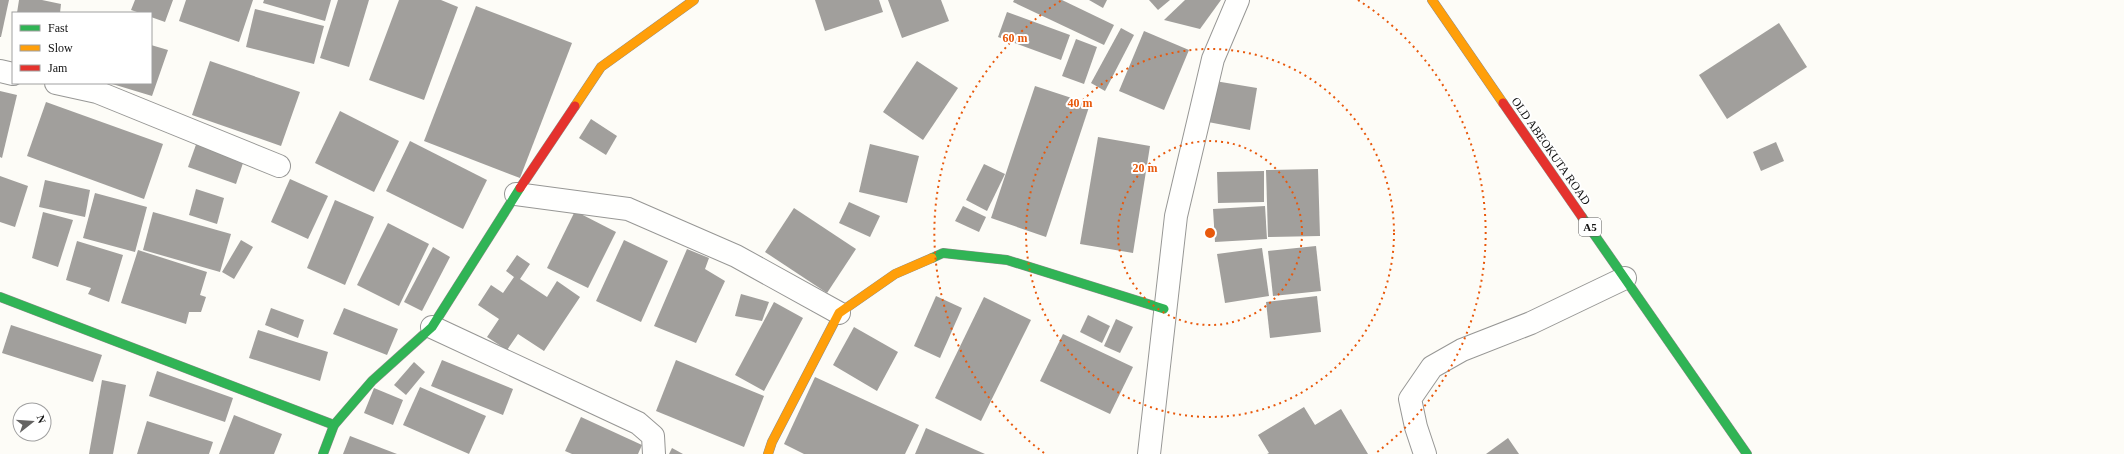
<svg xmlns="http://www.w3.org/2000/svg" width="2124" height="454" viewBox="0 0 2124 454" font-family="'Times New Roman',serif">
<rect width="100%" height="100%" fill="#fdfcf7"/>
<!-- building -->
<g fill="#a19f9c">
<path d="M0 0H9L1 37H0Z"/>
<path d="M19 0H42L61 4 60 13H17Z"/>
<path d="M135 0H173L165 22 151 17V13H140L131 10Z"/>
<path d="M186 0H253L239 42 179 21Z"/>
<path d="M264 0H331L325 21 263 3Z"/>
<path d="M338 0H369L349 67 320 58Z"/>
<path d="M399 0H441L458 7 424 100 369 80Z"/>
<path d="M815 0H879L883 12 825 31Z"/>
<path d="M888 0H941L949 21 902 38Z"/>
<path d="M1014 0H1062L1114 25 1104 45 1013 2Z"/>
<path d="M1089 0H1107L1103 8Z"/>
<path d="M1149 0H1170L1158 10Z"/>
<path d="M1185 0H1221L1200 29 1164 20Z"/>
<path d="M476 6 572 43 520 178 424 141Z"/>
<path d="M255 9 324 26 314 64 246 47Z"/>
<path d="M1007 12 1070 35 1061 60 998 37Z"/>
<path d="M1779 23 1807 67 1727 119 1699 75Z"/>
<path d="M1121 28 1134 35 1105 91 1091 83Z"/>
<path d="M1144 31 1189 50 1164 110 1119 91Z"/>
<path d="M1076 39 1097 47 1084 84 1062 76Z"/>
<path d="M151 45 168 50 152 96 109 83H151Z"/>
<path d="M210 61 300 92 281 146 192 115Z"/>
<path d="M917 61 958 88 923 140 883 112Z"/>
<path d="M1215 81 1257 88 1250 130 1208 122Z"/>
<path d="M1035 86 1090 104 1046 237 991 218Z"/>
<path d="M0 91 17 95 2 158 0 157Z"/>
<path d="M46 102 163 144 144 199 27 156Z"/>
<path d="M340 111 399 141 374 192 315 163Z"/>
<path d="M591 119 617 136 606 155 579 138Z"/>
<path d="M1098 137 1150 146 1133 253 1080 244Z"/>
<path d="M198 139 245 157 236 184 188 167Z"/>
<path d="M410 141 487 180 463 229 386 191Z"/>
<path d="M1776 142 1784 161 1761 171 1753 152Z"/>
<path d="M870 144 919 156 907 203 859 192Z"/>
<path d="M984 164 1005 174 987 211 966 200Z"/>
<path d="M1318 169 1320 236 1268 237 1266 170Z"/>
<path d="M1264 171V202L1218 203 1217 172Z"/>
<path d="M0 176 28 186 15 227 0 222Z"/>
<path d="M290 179 328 196 308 239 271 222Z"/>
<path d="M45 180 90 190 85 217 39 207Z"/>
<path d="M196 189 224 198 217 224 189 215Z"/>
<path d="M95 193 147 207 135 252 83 238Z"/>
<path d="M335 200 374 217 345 285 307 268Z"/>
<path d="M849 202 880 216 870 237 839 223Z"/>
<path d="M963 206 986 217 979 232 955 221Z"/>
<path d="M1265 206 1267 239 1215 242 1213 209Z"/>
<path d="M794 208 856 249 827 293 765 252Z"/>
<path d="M575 211 616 232 588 288 547 268Z"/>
<path d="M43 212 73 220 58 267 32 258Z"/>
<path d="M153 212 231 234 220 272 143 250Z"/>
<path d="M388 223 429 244 399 306 357 285Z"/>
<path d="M241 240 253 247 234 279 222 272Z"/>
<path d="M624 240 668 261 641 322 596 301Z"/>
<path d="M77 241 123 255 109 302 88 294 91 288 66 280Z"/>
<path d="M1316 246 1321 291 1273 296 1268 251Z"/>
<path d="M433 247 450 257 422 311 404 302Z"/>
<path d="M1262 248 1269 296 1225 303 1217 254Z"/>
<path d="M687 249 709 258 705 269 725 281 696 343 654 326Z"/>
<path d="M138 250 207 272 200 295 206 297 201 312H189L186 324 121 303Z"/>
<path d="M517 255 530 264 520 279 547 297 557 281 580 297 544 351 518 334 507 350 487 337 499 319 478 305 491 285 503 293 514 277 506 271Z"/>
<path d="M741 294 769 302 762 321 735 316Z"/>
<path d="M936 296 962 308 940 358 914 346Z"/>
<path d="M1317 296 1321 332 1270 338 1266 302Z"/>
<path d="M984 297 1031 320 981 421 935 398Z"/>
<path d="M774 302 803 318 764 391 735 375Z"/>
<path d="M271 308 304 320 298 338 265 325Z"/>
<path d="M344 308 398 329 387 355 333 334Z"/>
<path d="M1088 315 1110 326 1102 343 1080 332Z"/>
<path d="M1116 319 1133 327 1120 353 1104 346Z"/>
<path d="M11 325 102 355 93 382 2 353Z"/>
<path d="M854 327 898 352 877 391 833 365Z"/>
<path d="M258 330 328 352 320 381 249 358Z"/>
<path d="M1063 334 1133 367 1110 414 1040 381Z"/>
<path d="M442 360 513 389 503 415 431 386Z"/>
<path d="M676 360 764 396 744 447 656 411Z"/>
<path d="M414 362 425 372 406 395 394 385Z"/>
<path d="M157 371 233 398 225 422 149 396Z"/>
<path d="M815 377 919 425 905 454H804L784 444Z"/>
<path d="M102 380 126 385 113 454H89Z"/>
<path d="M420 387 486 416 469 454 403 425Z"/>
<path d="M374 388 403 400 393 425 364 413Z"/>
<path d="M1304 407 1315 425 1341 409 1368 454H1267L1269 453 1258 435Z"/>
<path d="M234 415 282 434 274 454H219Z"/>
<path d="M581 417 642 445 638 454H572L565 451Z"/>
<path d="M147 421 213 442 209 454H137Z"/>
<path d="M926 428 985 454H915Z"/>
<path d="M350 436 397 454H343Z"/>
<path d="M1508 438 1519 454H1486Z"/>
<path d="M672 448 683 454H669Z"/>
</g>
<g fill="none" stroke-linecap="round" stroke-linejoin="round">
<!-- street casing -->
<g stroke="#979795" stroke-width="24">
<g id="street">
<path d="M0 71 13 74"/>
<path d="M56 83 97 92 279 166"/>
<path d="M516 194 628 209 736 256 839 313"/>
<path d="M432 327 638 423 653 436 654 454"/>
<path d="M1149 454 1176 216 1213 59 1238 0"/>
<path d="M1425 454 1416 427 1410 399 1432 367 1462 350 1531 323 1625 278"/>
</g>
</g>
<!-- fast casing -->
<g stroke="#8e8d8b" stroke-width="10">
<g id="fast">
<path d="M1582 217 1747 454"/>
<path d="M932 258 943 253 1007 260 1164 309"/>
<path d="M0 297 334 425"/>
<path d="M323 454 334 425 372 381 432 327 520 188"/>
</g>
</g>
<!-- slow casing -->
<g stroke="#8e8d8b" stroke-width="10">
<g id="slow">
<path d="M1432 0 1503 103"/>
<path d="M575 106 601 67 694 0"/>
<path d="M768 454 772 442 839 313 895 274 932 258"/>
</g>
</g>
<!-- jam casing -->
<g stroke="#8e8d8b" stroke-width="10">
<g id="jam">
<path d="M1503 103 1582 217"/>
<path d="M520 188 575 106"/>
</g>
</g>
<!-- street -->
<use href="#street" stroke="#fffffe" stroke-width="22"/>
<!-- fast -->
<use href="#fast" stroke="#30b455" stroke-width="9"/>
<!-- slow -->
<use href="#slow" stroke="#ff9f0a" stroke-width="9"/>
<!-- jam -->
<use href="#jam" stroke="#e5322d" stroke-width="9"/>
</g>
<!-- distance rings -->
<g fill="none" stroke="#e8590c" stroke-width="2" stroke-dasharray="2 4">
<circle cx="1210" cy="233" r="92"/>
<circle cx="1210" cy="233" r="184"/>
<path d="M1044 453A276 276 0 0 1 1062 0M1358 0A276 276 0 0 1 1376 453"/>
</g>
<g text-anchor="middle" stroke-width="4" stroke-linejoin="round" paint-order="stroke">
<!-- shield labels -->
<rect fill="#fff" stroke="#585858" stroke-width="1" x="1579" y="218" width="22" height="18" rx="3"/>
<g font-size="11" font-weight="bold" fill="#111">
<text x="1590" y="231">A5</text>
</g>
<!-- street labels -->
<g font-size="12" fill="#111" stroke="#fff">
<text transform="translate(1551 151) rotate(55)" y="4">OLD ABEOKUTA ROAD</text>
</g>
</g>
<circle cx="1210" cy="233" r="6" fill="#e8590c" stroke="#fff" stroke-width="2"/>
<g font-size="12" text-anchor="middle" font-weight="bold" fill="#e8590c" stroke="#fff" stroke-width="4" stroke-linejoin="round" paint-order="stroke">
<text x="1015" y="42">60 m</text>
<text x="1080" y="107">40 m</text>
<text x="1145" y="172">20 m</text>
</g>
<!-- legend -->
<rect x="12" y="12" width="140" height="72" fill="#ffffff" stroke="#a0a0a0"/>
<rect x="20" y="25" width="20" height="6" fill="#30b455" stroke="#a0a0a0"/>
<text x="48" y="32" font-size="12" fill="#111111">Fast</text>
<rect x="20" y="45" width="20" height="6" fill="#ff9f0a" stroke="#a0a0a0"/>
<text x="48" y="52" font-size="12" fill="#111111">Slow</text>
<rect x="20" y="65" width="20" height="6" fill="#e5322d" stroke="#a0a0a0"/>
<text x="48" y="72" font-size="12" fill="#111111">Jam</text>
<!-- north arrow -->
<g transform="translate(32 422) rotate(73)"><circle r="19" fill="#ffffff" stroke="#a0a0a0"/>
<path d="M0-3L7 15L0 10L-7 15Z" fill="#646362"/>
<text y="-6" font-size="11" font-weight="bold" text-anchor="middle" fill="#111111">N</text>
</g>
</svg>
